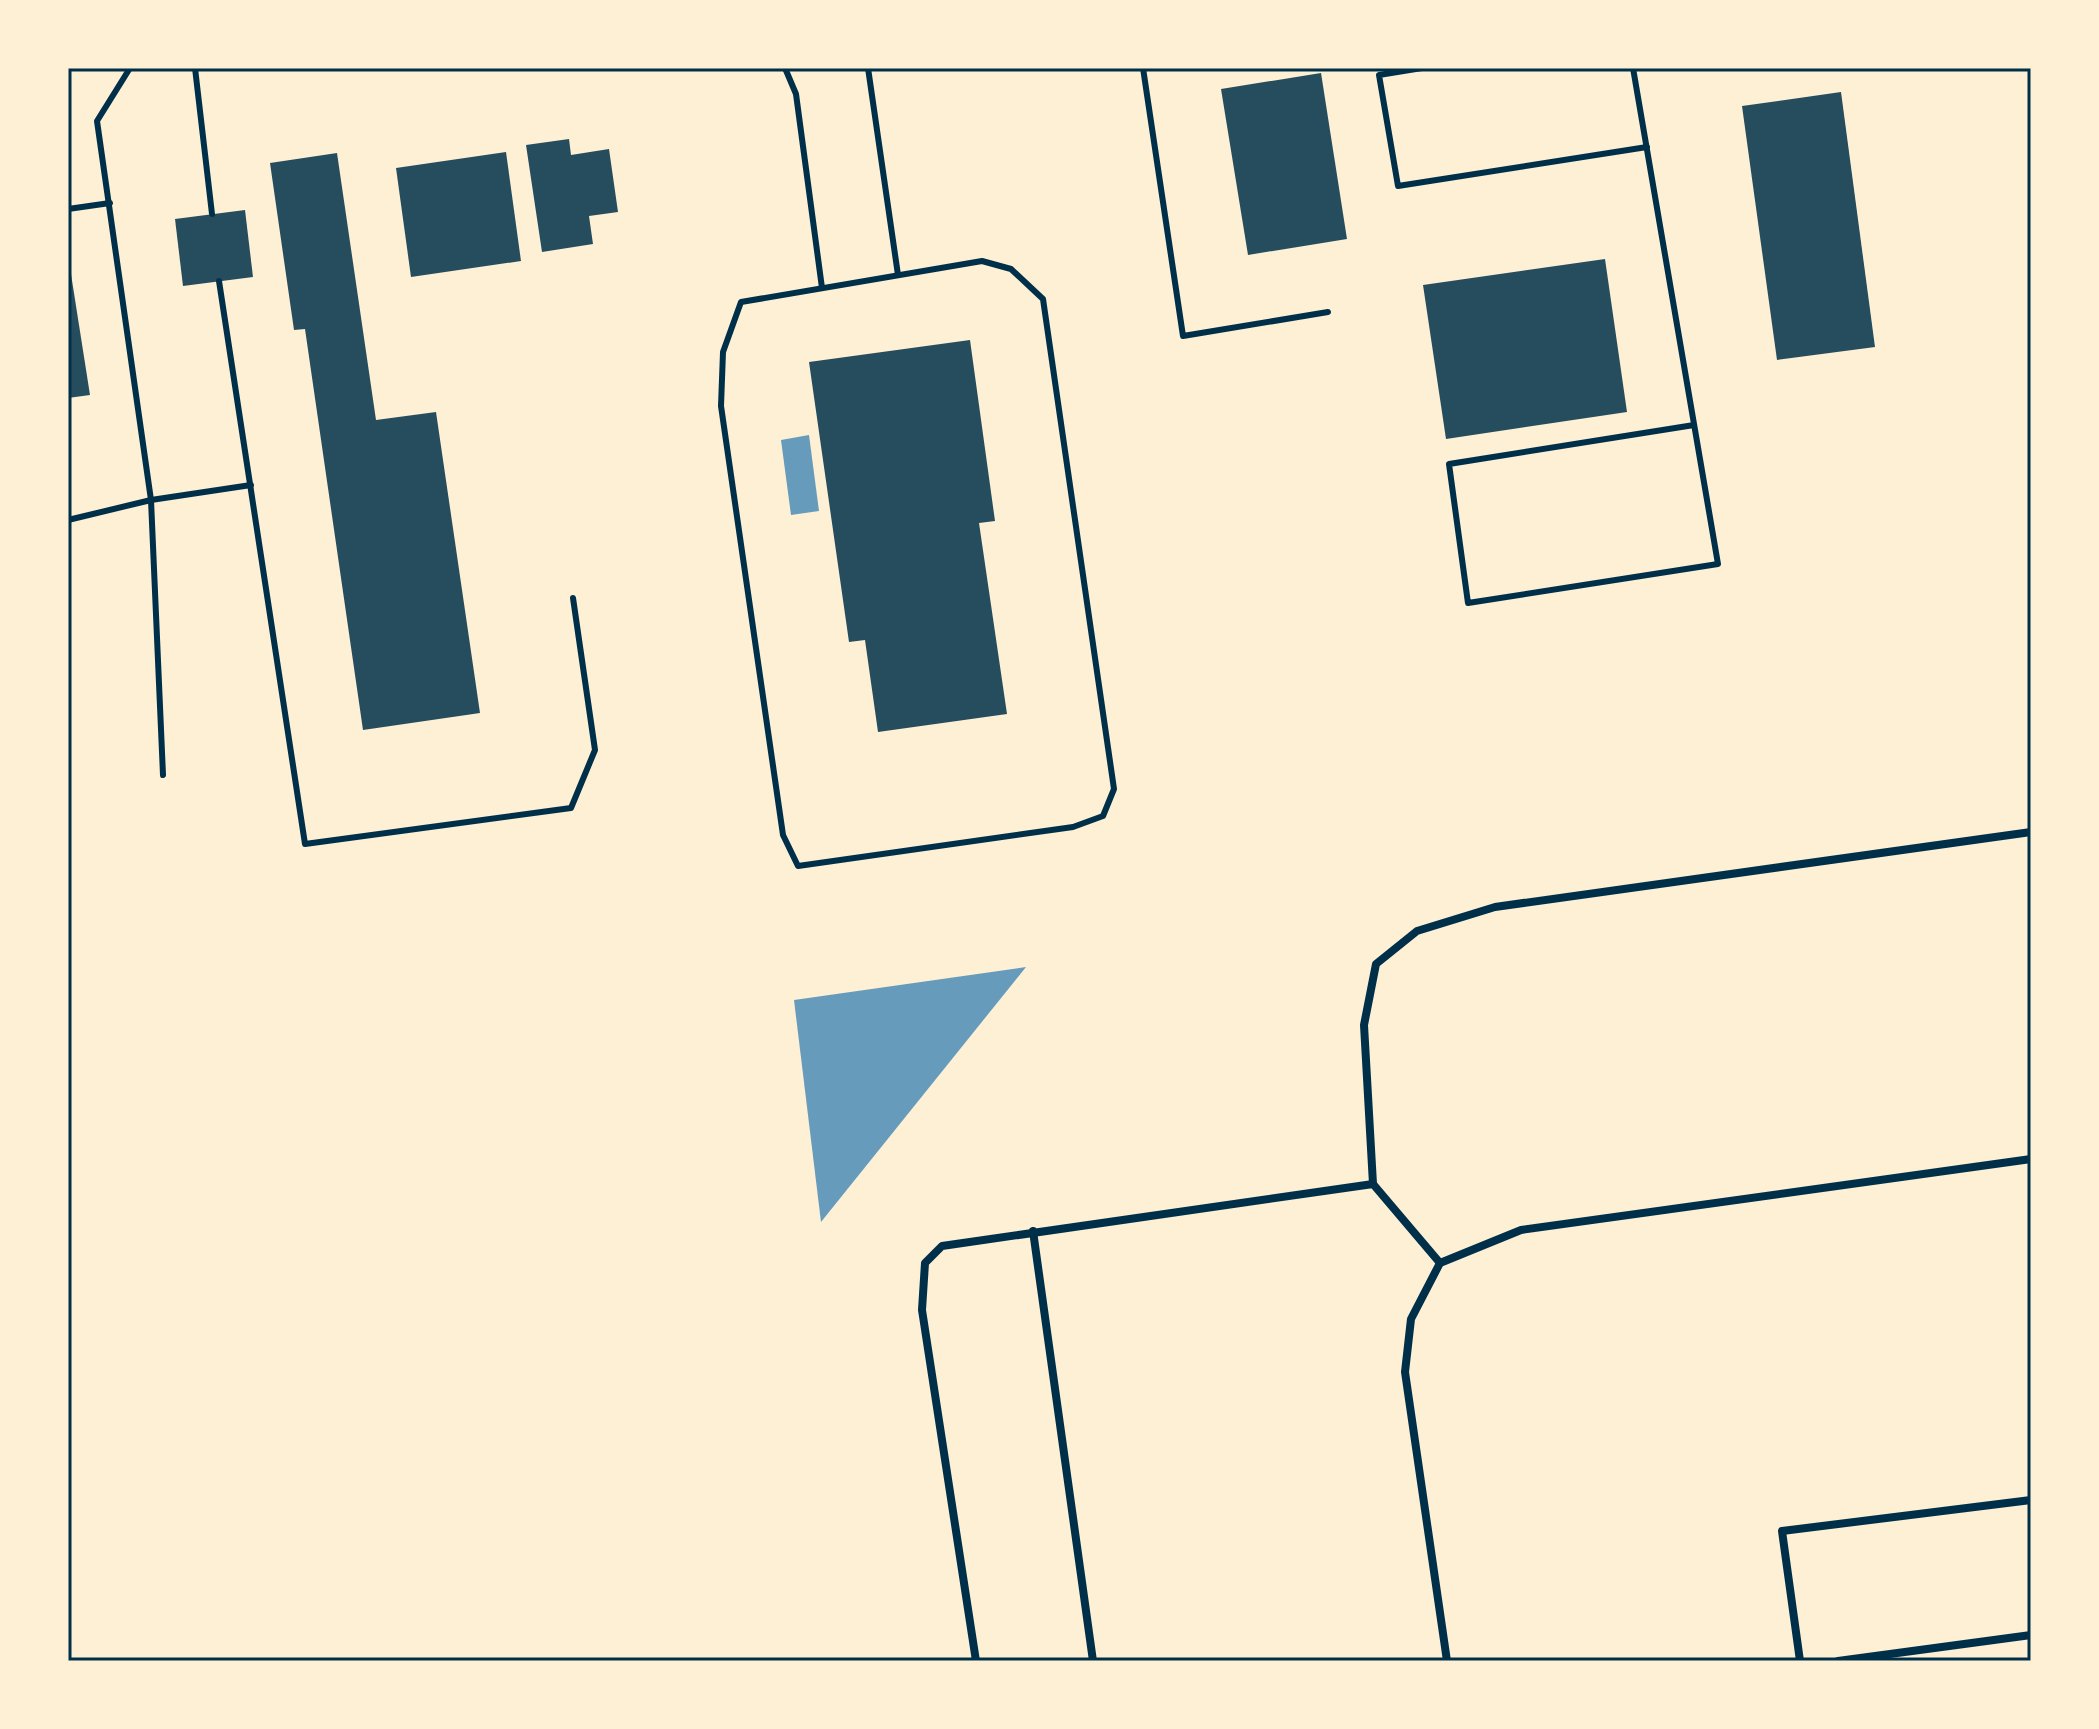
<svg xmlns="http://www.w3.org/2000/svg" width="2099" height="1729" viewBox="0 0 2099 1729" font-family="'Asap Condensed',sans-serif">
<rect width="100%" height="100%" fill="#fdf0d5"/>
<!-- water -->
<g fill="#669bbc">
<path d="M809 435 819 511 791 515 781 440Z"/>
<path d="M1026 967 821 1222 794 1000Z"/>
</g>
<!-- building -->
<g fill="#264d5e">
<path d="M1321 73 1347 239 1248 255 1221 89Z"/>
<path d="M1841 92 1875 347 1777 360 1742 106Z"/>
<path d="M569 139 571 155 609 149 618 212 589 216 593 244 542 252 526 145Z"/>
<path d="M506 152 521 261 411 277 396 168Z"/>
<path d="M337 153 376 420 436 412 480 713 363 730 305 329 294 330 270 163Z"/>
<path d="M245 210 253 277 183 286 175 219Z"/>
<path d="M68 255 90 395 68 398Z"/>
<path d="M1605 259 1627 412 1446 439 1423 285Z"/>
<path d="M970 340 995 521 979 523 1007 714 878 732 865 640 849 642 809 362Z"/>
</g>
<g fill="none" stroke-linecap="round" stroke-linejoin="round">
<!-- service -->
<g stroke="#003049" stroke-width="6">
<path d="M130 68 97 121 151 500 163 775"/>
<path d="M195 68 212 214"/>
<path d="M785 68 796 94 822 288"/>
<path d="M868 68 898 275"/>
<path d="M1143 68 1183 336 1328 312"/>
<path d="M1422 68 1379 75 1398 186 1647 147"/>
<path d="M1633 68 1718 564 1468 603 1449 464 1694 425"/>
<path d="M68 209 110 203"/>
<path d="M982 261 1011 269 1043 299 1114 789 1103 816 1073 827 798 866 783 835 721 406 723 352 741 302Z"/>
<path d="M219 281 305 844 571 808 595 750 573 598"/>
<path d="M68 520 151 500 251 485"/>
</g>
<!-- minor -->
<g stroke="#003049" stroke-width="8">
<path d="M1373 1184 1364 1025 1376 964 1417 931 1495 907 2031 832"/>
<path d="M1033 1231 1093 1661"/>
<path d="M976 1661 922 1310 925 1263 942 1246 1373 1184 1440 1263"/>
<path d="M1447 1661 1405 1372 1411 1319 1440 1263 1521 1230 2031 1159"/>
<path d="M1800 1661 1782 1531 2031 1500"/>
<path d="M1838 1661 2031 1635"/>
</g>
</g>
<!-- border -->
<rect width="2099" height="1729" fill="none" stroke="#fdf0d5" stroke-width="140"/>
<rect x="70" y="70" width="1959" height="1589" fill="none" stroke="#003049" stroke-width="3"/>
</svg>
